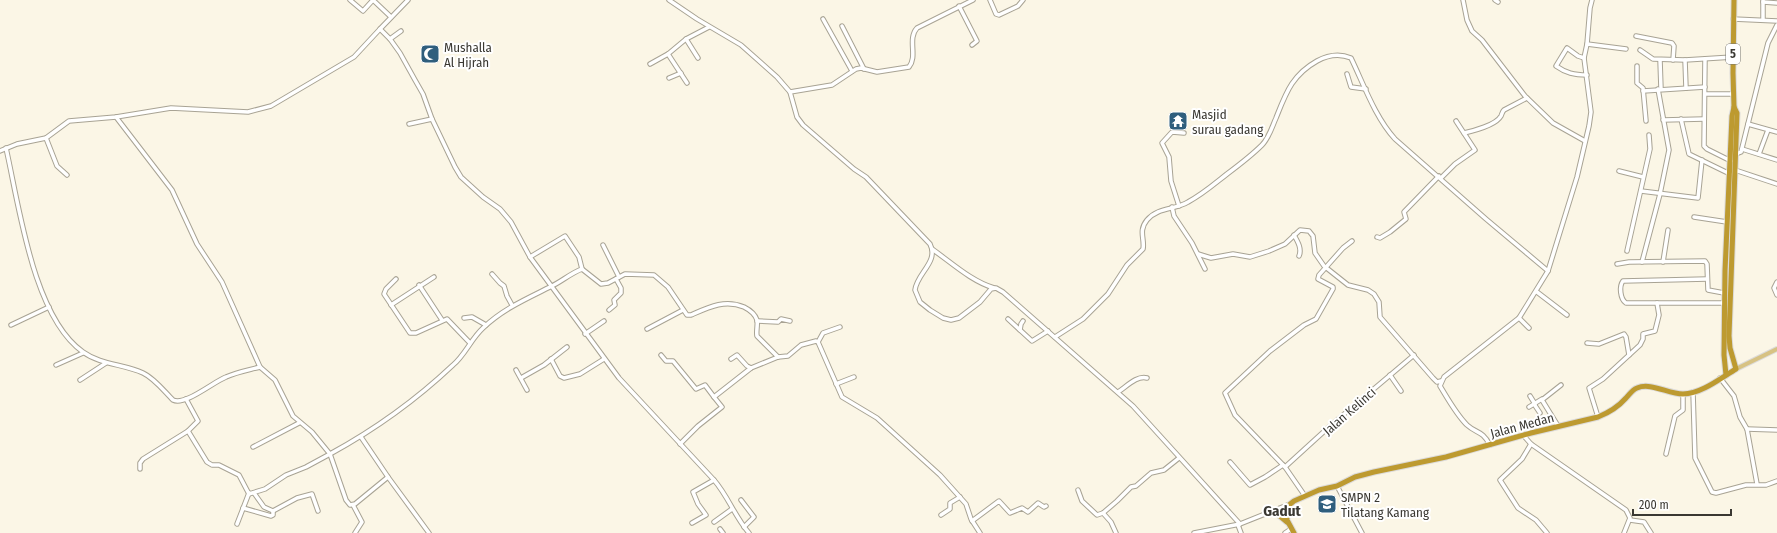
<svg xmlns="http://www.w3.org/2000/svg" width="1777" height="533" viewBox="0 0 1777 533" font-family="'Fira Sans Condensed',sans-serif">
<rect width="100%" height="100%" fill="#fbf6e6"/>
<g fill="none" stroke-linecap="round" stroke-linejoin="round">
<!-- minor casing -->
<g stroke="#a8a394" stroke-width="5.5">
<g id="minor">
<path d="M350 0 363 11 373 0"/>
<path d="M373 0 391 17"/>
<path d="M669 0 697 19 741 45 777 77 790 92 797 117 803 125 854 169 866 177 930 244C939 262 917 273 915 290L920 302 930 310 943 318 951 320 959 318 980 302 991 289 996 288 1003 292 1133 406 1240 524"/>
<path d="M990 0 996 14 999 15 1018 6 1023 0"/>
<path d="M1463 0 1467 20 1472 31 1482 40 1525 96 1553 123 1585 141"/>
<path d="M1495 0 1498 2"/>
<path d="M1763 2 1777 3"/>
<path d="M959 6 977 41 972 45"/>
<path d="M823 19 852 71"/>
<path d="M1733 19 1777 21"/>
<path d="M1763 20V0"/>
<path d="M842 26 864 69"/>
<path d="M380 29 408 0"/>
<path d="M1636 36 1672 43 1674 46 1673 60"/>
<path d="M390 39 401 31"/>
<path d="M686 39 698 58"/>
<path d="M1587 44 1626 49"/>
<path d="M1640 50 1653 59 1685 60 1733 57"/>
<path d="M668 54 687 83"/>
<path d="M1584 58 1578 56 1567 48 1556 66C1566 73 1574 75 1587 75"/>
<path d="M1705 59 1704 146 1707 149 1731 161"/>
<path d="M1660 60 1661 89"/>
<path d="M1685 60 1686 88"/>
<path d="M650 64 668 54 686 39 709 27"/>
<path d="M1637 66V83L1643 88 1646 121"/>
<path d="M1347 74 1351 87 1366 89"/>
<path d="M669 78 681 73"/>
<path d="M1643 91 1705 87"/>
<path d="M790 92 832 85 856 69 861 68 877 72 909 67C918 56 907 39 917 28L973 0"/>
<path d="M1705 94H1733"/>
<path d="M116 117 172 190 197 244 222 282 260 367"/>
<path d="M1681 119 1689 154 1730 174"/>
<path d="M1663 120 1704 119"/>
<path d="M409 124 432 119"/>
<path d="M1748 124 1777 132"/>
<path d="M1464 133C1473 131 1496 125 1501 116 1502 114 1502 112 1504 110L1527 98"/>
<path d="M46 138 57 166 67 175"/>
<path d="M6 148C19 205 33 317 83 352 101 365 124 364 143 373 154 378 164 391 173 400 185 406 213 382 226 377 237 372 249 370 260 367L275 380 293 416 312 432 330 454C374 430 416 400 453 365 465 355 471 339 483 328 503 309 526 299 550 287 561 282 571 273 582 269L601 284 608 283 625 274 654 275 668 287 687 315H691C709 307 725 299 744 307 750 310 755 314 757 320 758 325 756 331 757 336L778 357"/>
<path d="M1742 149 1777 160"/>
<path d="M0 151 17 144 46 138 69 121 116 117 171 108 248 112 271 106 354 57 380 29 390 39 400 53 415 80 423 94 432 119 455 167 461 177 483 197 500 209 511 222 530 257 619 378 714 480C728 496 735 517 749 533"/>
<path d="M1736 154 1741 152 1768 43 1777 25"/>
<path d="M1759 154 1768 130"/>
<path d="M1735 170 1777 184"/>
<path d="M1619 171 1643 177"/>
<path d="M1441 178 1455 164 1475 150 1456 121"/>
<path d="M1641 191 1698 198 1702 160"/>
<path d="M1179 206 1171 181 1169 157 1162 143 1172 132 1184 133"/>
<path d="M1172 207 1174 216 1192 243 1205 269"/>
<path d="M1694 217 1727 222"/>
<path d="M1294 235C1298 242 1302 249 1299 256"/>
<path d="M1377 237 1380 238 1390 232 1406 219 1404 212 1439 176"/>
<path d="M603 245 619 277"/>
<path d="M932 249C952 263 971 281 994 288"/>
<path d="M1627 251 1650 149 1649 135"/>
<path d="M1198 254 1211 258 1233 254 1250 257 1269 251 1285 244 1300 230 1309 231 1313 236 1315 253 1324 266 1348 285 1368 290 1374 294 1379 302 1380 317 1433 378 1437 382 1441 381"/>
<path d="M530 257 565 236 579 257 582 269"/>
<path d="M1642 262 1660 194 1669 150 1658 89"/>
<path d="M1663 262 1668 230"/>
<path d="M1617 264 1629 262 1705 261 1707 264 1708 290 1724 293"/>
<path d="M492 274 500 283 504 286 507 296 512 305"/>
<path d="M396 279 386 289 384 294 410 333H416L447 319 470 343"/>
<path d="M1707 279 1623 281C1619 286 1620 299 1626 303H1724"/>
<path d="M1777 282 1774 288 1777 295"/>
<path d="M419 285 442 320"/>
<path d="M1537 292 1567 315"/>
<path d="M391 305 434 277"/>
<path d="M609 310 615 305 614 300 621 293V288L616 279"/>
<path d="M464 318 472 317 486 325"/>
<path d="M1519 318 1529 328"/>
<path d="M1008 319 1032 341 1048 331"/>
<path d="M757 321 778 322 781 319 790 321"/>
<path d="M11 325 49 307"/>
<path d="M647 329 683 310"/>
<path d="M1020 330 1021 324 1023 321"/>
<path d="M585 334 604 321"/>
<path d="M1055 337 1083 319 1108 294 1127 265 1143 249C1145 239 1138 231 1147 220 1158 207 1175 210 1188 202 1203 194 1213 185 1227 174 1239 165 1251 156 1262 145 1269 138 1272 127 1276 118 1286 93 1292 75 1317 61 1328 55 1339 53 1351 58 1364 85 1375 117 1395 139L1486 219 1548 271"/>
<path d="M818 342 823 333 840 327"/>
<path d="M1587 343 1599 344 1624 334 1626 337 1629 355"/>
<path d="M661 355 666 361H673L696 389 705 385 714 397"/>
<path d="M551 359 560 376 564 378 580 374 604 359"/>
<path d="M731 359 737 355 747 366 751 368"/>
<path d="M56 365 83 353"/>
<path d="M516 370 527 390"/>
<path d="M1390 375 1401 391"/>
<path d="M521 378 544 365 567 347"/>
<path d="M1720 378 1734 396 1740 417 1747 429 1757 484"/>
<path d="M80 380 106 363"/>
<path d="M836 384 854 377"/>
<path d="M1118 392C1126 387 1137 375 1147 378"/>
<path d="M1693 392 1695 458 1712 492 1716 493 1746 485H1766L1777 481"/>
<path d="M1530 396 1535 404"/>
<path d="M186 399 198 421 188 431 207 462 212 465H219L239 475 249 494 265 489 286 475 306 467 330 454 346 500 350 505 355 504 388 477"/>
<path d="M1534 404 1540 413"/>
<path d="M1529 407 1542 399"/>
<path d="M1598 417 1589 388 1603 379 1640 345 1643 339V334L1655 331 1659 315 1657 303"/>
<path d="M1558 426 1542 400 1561 385"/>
<path d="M1747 429 1777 430"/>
<path d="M1523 435 1531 444 1626 510 1630 518 1624 533"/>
<path d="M361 437 388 477 429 533"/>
<path d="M680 444 698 426 722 407 714 397 751 368 778 357 788 356 801 345 816 341 818 342 842 397 877 418 940 475 966 504 971 519 980 533"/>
<path d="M1531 444 1522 459 1500 480 1518 508 1536 520 1547 533"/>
<path d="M1490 445C1482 430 1477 434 1467 425 1456 414 1448 399 1440 386L1444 377 1519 318 1548 271 1577 177 1589 126 1591 112 1584 58 1587 44 1590 8 1592 0"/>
<path d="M253 447 299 423"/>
<path d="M1666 454 1675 416 1683 410V394"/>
<path d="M1230 462 1250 485 1265 477 1283 465"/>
<path d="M1285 467 1330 426 1414 355"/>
<path d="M140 469V463L143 459 188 431"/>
<path d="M1337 486 1362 533"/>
<path d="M1078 490 1082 501 1097 515 1103 513 1117 501 1131 487 1136 486 1151 473 1164 470 1179 458"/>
<path d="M254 493 264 507 273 511 297 498 312 494 318 511"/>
<path d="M1305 496 1285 467 1235 415 1225 393 1270 351 1304 325 1316 319 1333 289V287L1318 279 1319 275 1343 248 1352 241"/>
<path d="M741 500 754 517 744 527"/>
<path d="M353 505 362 522 355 533"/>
<path d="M243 508 271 516 273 515V511"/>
<path d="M1103 513 1111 522 1116 533"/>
<path d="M941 515 950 509V503L960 497"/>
<path d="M1630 520 1644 522 1651 533"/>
<path d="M972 521 999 501 1010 513 1022 508 1028 512 1038 503 1044 507 1046 506"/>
<path d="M714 522 732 509"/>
<path d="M692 523 706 515 698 504 693 492 714 480"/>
<path d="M237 524 249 493"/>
<path d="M1238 525 1241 533"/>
<path d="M720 529 723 533"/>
<path d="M1194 533 1240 524 1290 504"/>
<path d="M1285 533 1291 529"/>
</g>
</g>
<!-- major casing -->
<g stroke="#dcdbda" stroke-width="6">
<path id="major" d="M1736 369 1777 349"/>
</g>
<!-- highway casing -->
<g stroke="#dcdbda" stroke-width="7">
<g id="highway">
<path d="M1726 375 1724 355 1725 271 1732 116 1734 107"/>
<path d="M1274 511 1287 522"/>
<path d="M1294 533 1287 520V514L1289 505 1294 501 1319 490 1337 486 1355 477 1374 472 1446 457 1531 433 1598 417C1608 413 1619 406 1626 398 1630 394 1632 390 1637 388 1651 382 1668 394 1683 394 1701 394 1721 378 1736 369L1730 348 1729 336 1737 113 1734 107 1733 73 1734 0"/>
</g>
</g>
<!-- minor -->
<use href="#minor" stroke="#fff" stroke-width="3.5"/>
<!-- major -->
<use href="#major" stroke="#d7c283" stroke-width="4"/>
<!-- highway -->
<use href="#highway" stroke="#bd9a30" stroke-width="5"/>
</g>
<!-- icons -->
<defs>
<g id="mosque-square" transform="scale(1)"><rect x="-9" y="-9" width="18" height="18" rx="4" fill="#2f5e7d" stroke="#fff"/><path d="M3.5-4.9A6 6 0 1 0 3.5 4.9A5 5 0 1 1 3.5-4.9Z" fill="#fff"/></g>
<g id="temple-square" transform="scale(1)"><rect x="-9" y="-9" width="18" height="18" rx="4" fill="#2f5e7d" stroke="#fff"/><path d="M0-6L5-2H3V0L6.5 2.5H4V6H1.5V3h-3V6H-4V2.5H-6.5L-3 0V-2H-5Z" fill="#fff"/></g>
<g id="school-square" transform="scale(1)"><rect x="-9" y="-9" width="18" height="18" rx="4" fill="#2f5e7d" stroke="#fff"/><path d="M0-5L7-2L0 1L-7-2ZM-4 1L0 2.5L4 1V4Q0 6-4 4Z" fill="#fff"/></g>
</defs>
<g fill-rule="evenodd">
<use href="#mosque-square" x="430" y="54"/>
<use href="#temple-square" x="1178" y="121"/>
<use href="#school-square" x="1327" y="504"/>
</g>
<g text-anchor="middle" stroke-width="4" stroke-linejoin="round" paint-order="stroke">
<!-- shield labels -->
<rect fill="#fff" stroke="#757470" stroke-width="1" x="1726" y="44" width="14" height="20" rx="3"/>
<g font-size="12" font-weight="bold" fill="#3a3832">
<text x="1733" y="58">5</text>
</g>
<!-- poi labels -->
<g font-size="13" fill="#3a3832" stroke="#fff" text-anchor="start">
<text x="444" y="52">Mushalla<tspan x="444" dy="15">Al Hijrah</tspan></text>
<text x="1192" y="119">Masjid<tspan x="1192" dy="15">surau gadang</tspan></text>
<text x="1341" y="502">SMPN 2<tspan x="1341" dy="15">Tilatang Kamang</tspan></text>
</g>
<!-- street labels -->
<g font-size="13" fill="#3a3832" stroke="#fff">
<text transform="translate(1349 411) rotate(-41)" y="5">Jalan Kelinci</text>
<text transform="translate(1522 425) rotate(-15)" y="5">Jalan Medan</text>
</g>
<!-- quarter labels -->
<g font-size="15" font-weight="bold" fill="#3a3832" stroke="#fff">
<text x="1282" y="516">Gadut</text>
</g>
</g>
<!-- scale -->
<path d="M1633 509v6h98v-6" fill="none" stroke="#3a3832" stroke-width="2"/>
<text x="1639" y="509" font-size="12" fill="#3a3832" stroke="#ffffff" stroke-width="3" paint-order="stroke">200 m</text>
</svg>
